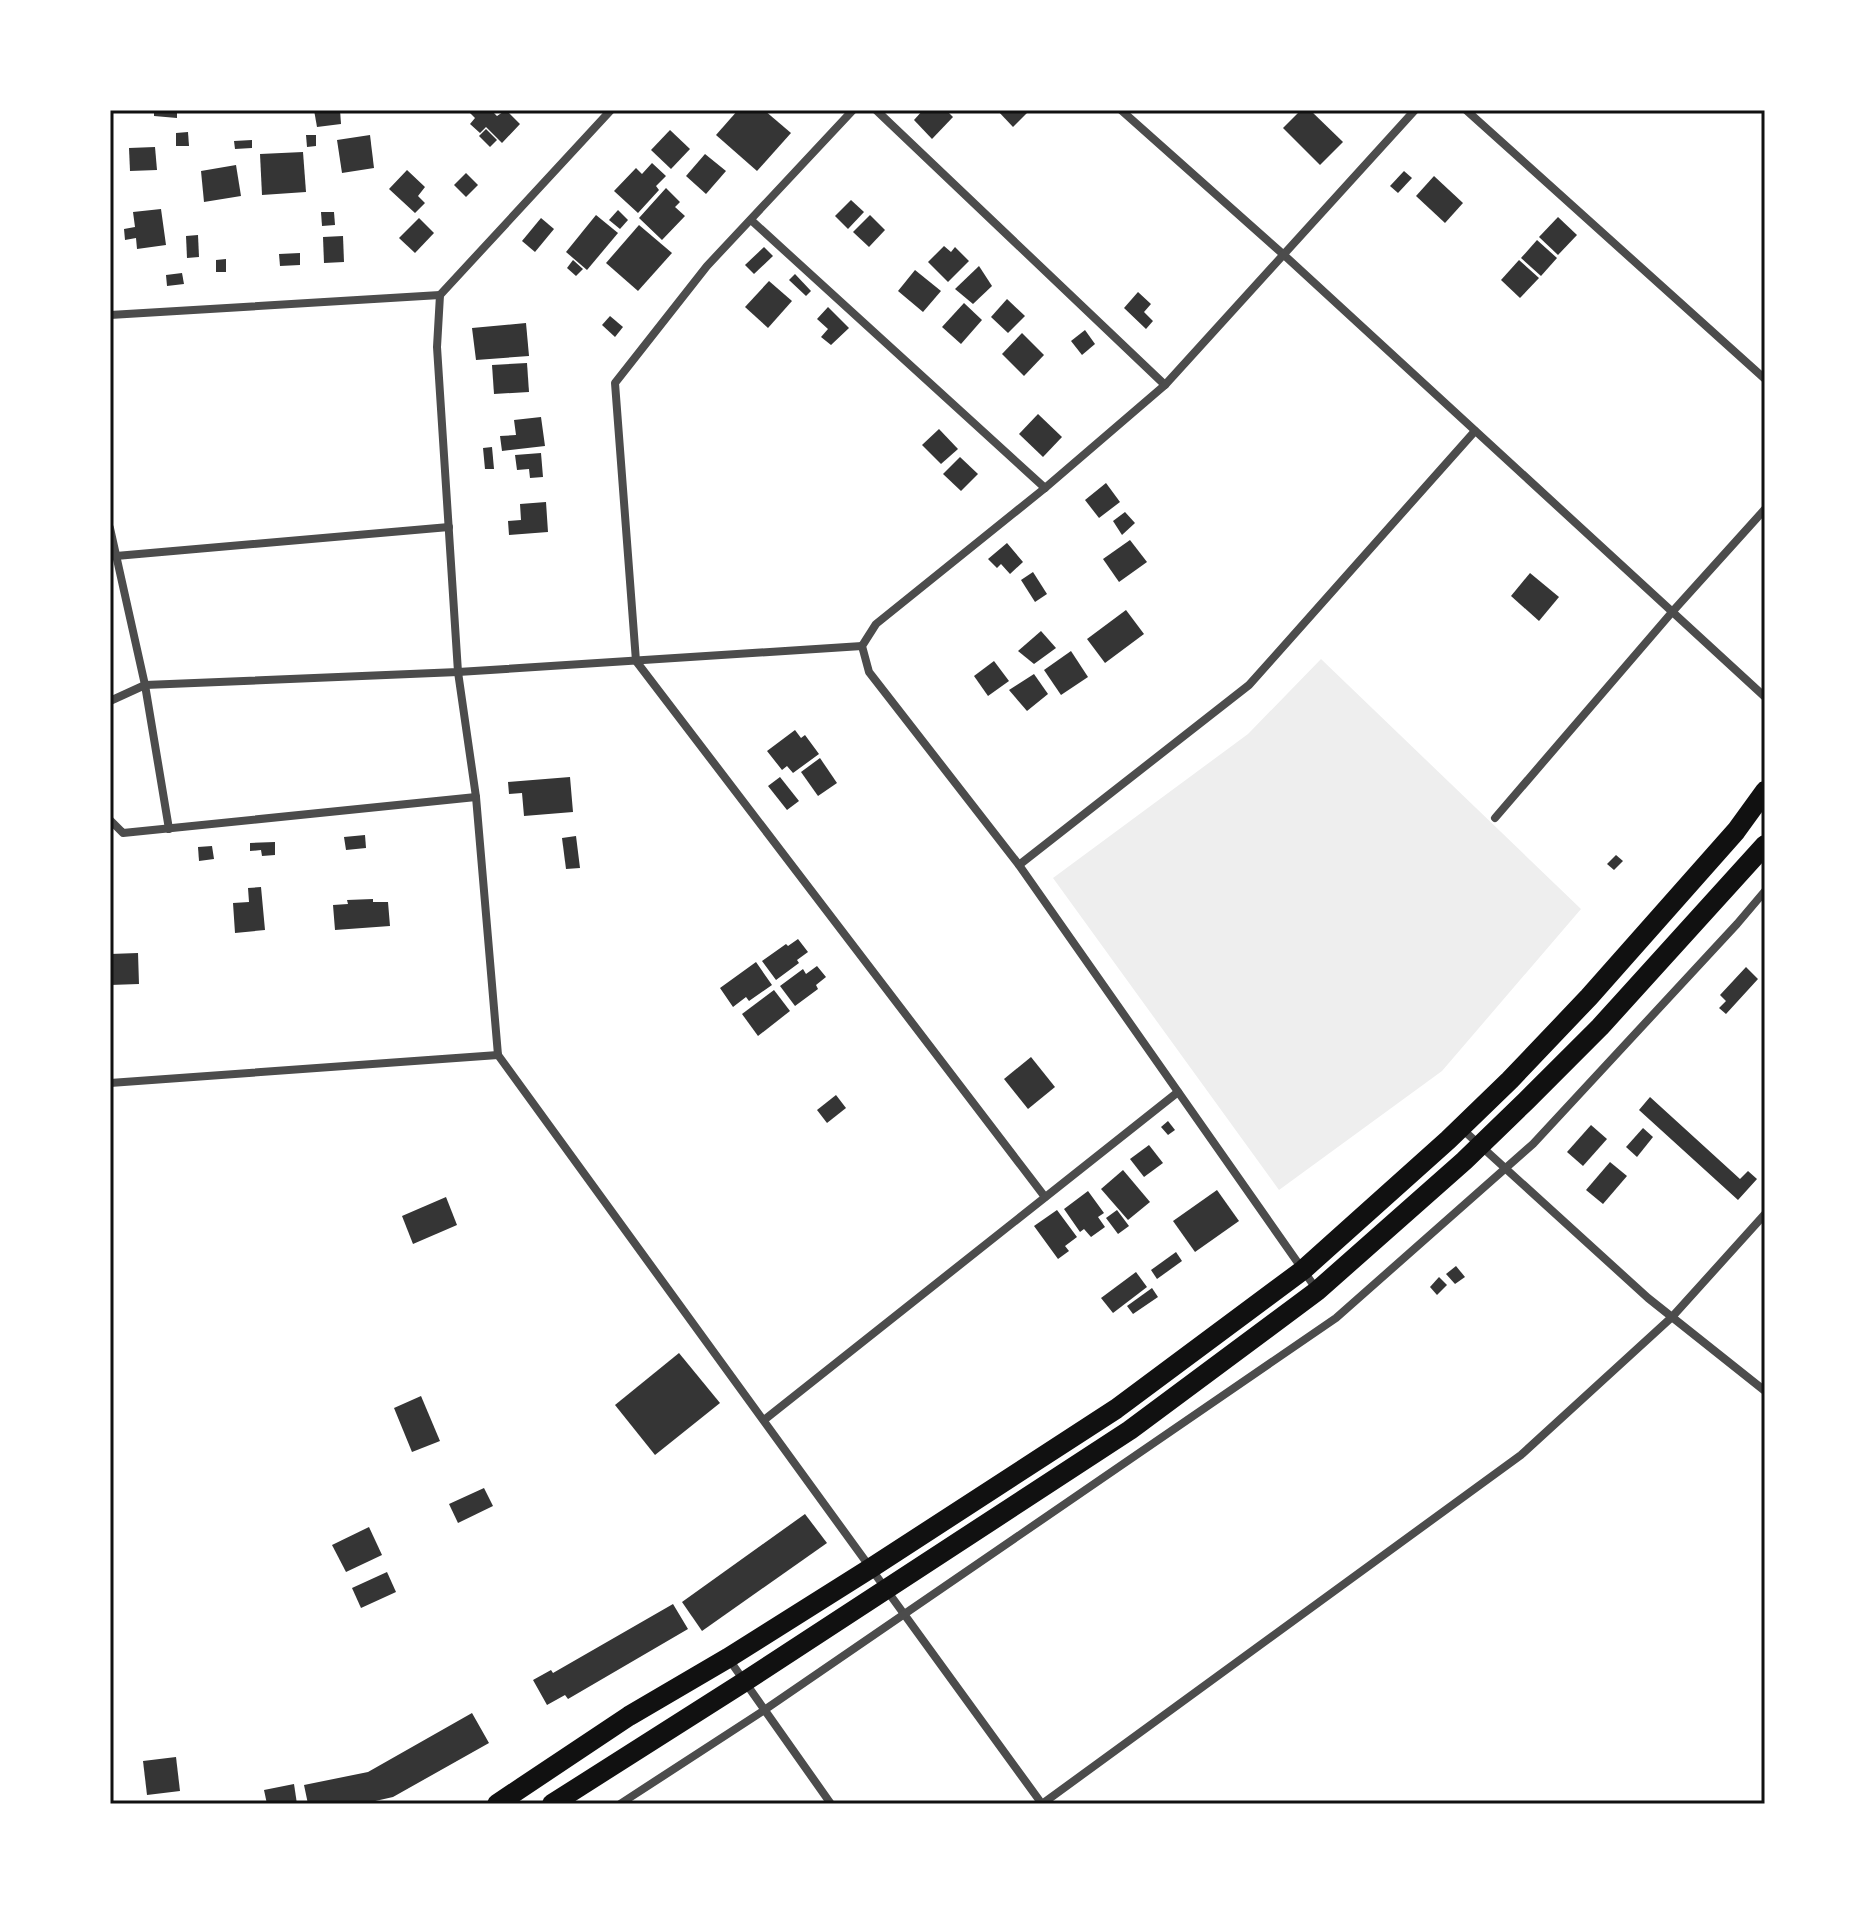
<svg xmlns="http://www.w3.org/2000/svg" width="1875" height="1914" viewBox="0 0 1875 1914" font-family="Ubuntu,sans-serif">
<rect width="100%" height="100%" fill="#fff"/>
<!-- green -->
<path fill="#eee" d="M1321 659 1581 909 1442 1071 1279 1190 1053 878 1248 734Z"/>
<!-- building -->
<g fill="#353535">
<path d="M154 110H177V118L154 116Z"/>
<path d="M314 110H340L341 124 317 127Z"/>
<path d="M467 110H491L497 116 506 110 520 124 502 143 486 127 480 133 470 124 475 118Z"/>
<path d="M738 110H764L791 133 757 171 716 135Z"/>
<path d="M923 110H946L953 117 932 139 914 120Z"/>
<path d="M997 110H1030L1013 127Z"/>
<path d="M1301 110H1310L1343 142 1320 165 1283 128Z"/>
<path d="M486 129 497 140 490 147 479 136Z"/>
<path d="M670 130 690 149 671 169 651 150Z"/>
<path d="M188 132 189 146H176V133Z"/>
<path d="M306 135H316V146L307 147Z"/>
<path d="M370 135 374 168 342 173 337 140Z"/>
<path d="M252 140V148L235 149 234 141Z"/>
<path d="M155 147 157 170 130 171 129 148Z"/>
<path d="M303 152 306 192 262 195 260 154Z"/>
<path d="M705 154 726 171 706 194 686 176Z"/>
<path d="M652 163 666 176 656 186 659 190 638 213 614 191 636 168 642 174Z"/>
<path d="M236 165 241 196 204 202 201 171Z"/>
<path d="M407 170 425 187 418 196 425 203 415 213 389 189Z"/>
<path d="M1404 171 1412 178 1398 193 1390 186Z"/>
<path d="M466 173 478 185 466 197 454 185Z"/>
<path d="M1434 176 1463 203 1445 223 1416 196Z"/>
<path d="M666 188 680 202 675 207 685 216 662 240 639 218Z"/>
<path d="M851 200 864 212 848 229 835 216Z"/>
<path d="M161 209 166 245 137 249 136 238 125 240 124 229 135 227 133 212Z"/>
<path d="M618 210 628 220 620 229 609 220Z"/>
<path d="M321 212H334L335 225 322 226Z"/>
<path d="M596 215 618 233 587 270 566 252Z"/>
<path d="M870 215 885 230 869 247 853 232Z"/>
<path d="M1558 217 1577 235 1558 255 1539 237Z"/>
<path d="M419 218 434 233 415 253 399 238Z"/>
<path d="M541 218 554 229 535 252 522 241Z"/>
<path d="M639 225 672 253 638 291 606 263Z"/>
<path d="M198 235 199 257 187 258 186 236Z"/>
<path d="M343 236 344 262 324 263 323 237Z"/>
<path d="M1537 240 1557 258 1541 276 1521 258Z"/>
<path d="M944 246 951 252 955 247 969 261 948 282 928 262Z"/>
<path d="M764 247 773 256 754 274 745 265Z"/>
<path d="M300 253V265L280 266 279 254Z"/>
<path d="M226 259V272H216V260Z"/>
<path d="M573 260 583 269 576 276 567 268Z"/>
<path d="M1519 260 1539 278 1520 298 1501 280Z"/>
<path d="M979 266 992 286 973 304 955 289Z"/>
<path d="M915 270 941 291 923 312 898 291Z"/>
<path d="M182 273 184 284 167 286 166 275Z"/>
<path d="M795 274 811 291 806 296 789 280Z"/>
<path d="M769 281 792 301 768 328 745 307Z"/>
<path d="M1138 292 1151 304 1144 312 1153 321 1146 329 1124 308Z"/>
<path d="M1007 299 1025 316 1008 333 991 317Z"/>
<path d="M964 303 982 320 961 344 942 327Z"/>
<path d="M828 307 849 328 831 345 821 337 828 329 817 319Z"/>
<path d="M610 316 623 327 615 337 602 325Z"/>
<path d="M526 323 529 356 476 360 472 328Z"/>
<path d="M1085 330 1095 344 1082 355 1071 341Z"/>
<path d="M1022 333 1044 355 1024 376 1002 354Z"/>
<path d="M527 363 529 392 494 394 492 365Z"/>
<path d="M1038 414 1062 437 1043 457 1019 434Z"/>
<path d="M541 417 545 446 502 451 500 436 516 435 514 420Z"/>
<path d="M939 429 958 449 941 464 922 445Z"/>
<path d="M492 447 494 469H485L483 448Z"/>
<path d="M541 453 543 477 530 478 529 469 517 470 515 455Z"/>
<path d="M960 457 978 474 961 491 943 474Z"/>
<path d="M1106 483 1120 502 1099 518 1085 500Z"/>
<path d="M546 502 548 532 509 535 508 521 521 520 520 504Z"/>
<path d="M1125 512 1135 523 1122 535 1113 521Z"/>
<path d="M1130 540 1147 562 1119 582 1103 559Z"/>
<path d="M1007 543 1023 562 1010 574 1001 564 997 568 988 559Z"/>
<path d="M1033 572 1047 594 1035 602 1021 580Z"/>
<path d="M1530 573 1559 597 1539 621 1511 596Z"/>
<path d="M1126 610 1144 634 1105 663 1087 639Z"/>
<path d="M1041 631 1056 648 1034 664 1018 651Z"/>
<path d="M1071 651 1088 677 1061 695 1044 670Z"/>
<path d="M994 661 1009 681 988 696 974 676Z"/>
<path d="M1034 674 1048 694 1027 711 1009 690Z"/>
<path d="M795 730 801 738 805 735 819 754 793 773 787 766 782 770 767 751Z"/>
<path d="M820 758 837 783 818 796 801 772Z"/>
<path d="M570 777 573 812 524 816 522 793 509 794 508 782Z"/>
<path d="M780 777 799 801 787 810 768 786Z"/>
<path d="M365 835 366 848 346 850 344 837Z"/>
<path d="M576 836 580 868 566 869 562 838Z"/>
<path d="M275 842V855L262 856 261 850 250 851V843Z"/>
<path d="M212 846 214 859 199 861 198 847Z"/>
<path d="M1616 855 1623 861 1614 870 1607 864Z"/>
<path d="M261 887 265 930 235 933 233 903 249 902 248 888Z"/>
<path d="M373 899V902H388L390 926 335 930 333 905 348 904 347 900Z"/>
<path d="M798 939 808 952 797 960 799 963 776 980 762 961 786 944 788 946Z"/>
<path d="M138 953 139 984 110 985V954Z"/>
<path d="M756 962 772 985 749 1001 746 997 733 1007 720 988Z"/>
<path d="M817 966 826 977 816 985 818 989 795 1006 780 986 803 969 806 974Z"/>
<path d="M1746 967 1758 979 1726 1014 1719 1008 1726 1001 1720 995Z"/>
<path d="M774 990 790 1011 758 1036 742 1014Z"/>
<path d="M1031 1057 1055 1087 1028 1109 1004 1079Z"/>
<path d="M836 1095 846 1108 827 1123 817 1110Z"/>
<path d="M1650 1097 1740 1179 1748 1171 1757 1179 1738 1200 1639 1110Z"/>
<path d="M1168 1121 1175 1130 1168 1135 1161 1127Z"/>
<path d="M1591 1125 1607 1139 1583 1166 1567 1152Z"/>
<path d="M1643 1128 1653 1137 1637 1157 1626 1147Z"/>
<path d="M1149 1145 1163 1163 1144 1177 1130 1159Z"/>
<path d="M1610 1162 1627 1176 1603 1204 1586 1190Z"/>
<path d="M1123 1170 1150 1202 1128 1220 1101 1189Z"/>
<path d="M1217 1190 1239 1221 1195 1252 1173 1221Z"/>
<path d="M1088 1191 1104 1213 1098 1217 1105 1227 1091 1237 1084 1229 1080 1232 1064 1209Z"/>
<path d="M446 1197 457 1225 413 1244 402 1216Z"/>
<path d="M1057 1210 1077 1237 1065 1246 1069 1251 1058 1259 1034 1226Z"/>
<path d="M1117 1210 1129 1226 1118 1234 1106 1218Z"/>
<path d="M1176 1252 1182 1261 1157 1279 1151 1270Z"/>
<path d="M1456 1266 1465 1277 1455 1284 1446 1274Z"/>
<path d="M1136 1272 1147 1287 1113 1313 1101 1298Z"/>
<path d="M1439 1277 1447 1285 1437 1295 1430 1287Z"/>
<path d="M1152 1288 1158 1297 1133 1314 1127 1306Z"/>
<path d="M679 1353 720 1403 655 1455 615 1405Z"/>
<path d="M421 1396 440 1441 412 1452 394 1408Z"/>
<path d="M484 1488 493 1506 458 1523 449 1504Z"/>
<path d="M805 1514 827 1543 702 1631 682 1602Z"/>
<path d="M369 1527 382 1555 346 1572 332 1545Z"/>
<path d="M387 1572 396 1592 361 1608 352 1588Z"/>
<path d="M673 1604 688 1629 568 1699 565 1695 547 1705 533 1680 551 1670 553 1673Z"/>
<path d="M472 1713 489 1743 393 1797 362 1804H308L304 1785 368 1772Z"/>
<path d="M176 1757 180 1791 147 1795 143 1761Z"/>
<path d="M294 1784 297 1804H267L264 1790Z"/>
</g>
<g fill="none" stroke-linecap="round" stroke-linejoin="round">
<!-- minor -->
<g stroke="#4c4c4c" stroke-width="8">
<path d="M611 110 440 295 437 347 458 672 476 797 498 1055 1042 1804 1521 1455 1672 1317 1765 1214"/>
<path d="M853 110 707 266 615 383 636 661 1045 1197"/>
<path d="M876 110 1165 385"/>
<path d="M1121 110 1284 255 1765 697"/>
<path d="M1466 110 1765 379"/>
<path d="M751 220 1045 488"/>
<path d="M110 315 440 295"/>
<path d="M110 528 145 685 169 829"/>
<path d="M116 556 449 527"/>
<path d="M110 701 145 685 458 672 862 646"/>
<path d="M1495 818 1673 611 1765 509"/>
<path d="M110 820 123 833 476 797"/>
<path d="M1019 865 1249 685 1475 431"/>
<path d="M110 1083 498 1055"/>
<path d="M1461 1128 1648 1298 1765 1391"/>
<path d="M1317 1290 1019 865 869 672 862 646 876 624 1045 488 1165 385 1415 110"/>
<path d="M764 1420 1178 1092"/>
<path d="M728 1658 831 1804"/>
<path d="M620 1804 763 1711 1336 1318 1533 1144 1737 924 1765 891"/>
</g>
<!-- primary -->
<g stroke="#111" stroke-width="20">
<path d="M497 1804 629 1716 728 1658 871 1568 1116 1409 1303 1270 1448 1140 1510 1080 1589 997 1736 831 1765 791"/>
<path d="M552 1804 744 1682 1130 1430 1317 1291 1464 1161 1526 1101 1600 1027 1765 845"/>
</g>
</g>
<!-- border -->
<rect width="1875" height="1914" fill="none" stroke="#ffffff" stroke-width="224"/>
<rect x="112" y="112" width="1651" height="1690" fill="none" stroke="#111" stroke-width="3"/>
</svg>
